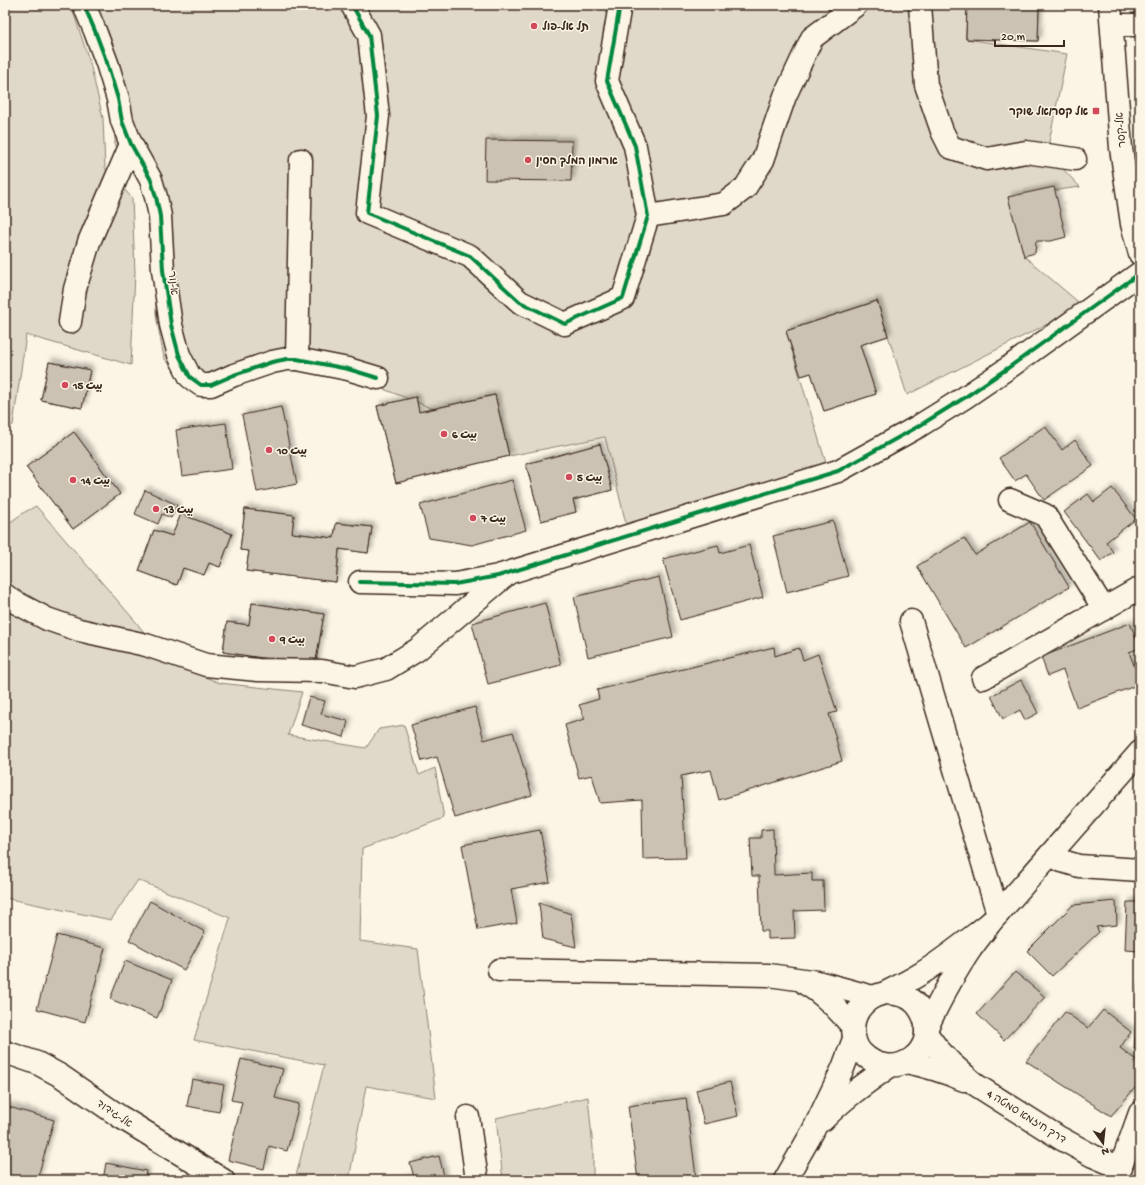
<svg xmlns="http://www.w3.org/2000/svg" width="1145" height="1185" viewBox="0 0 1145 1185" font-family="'Gochi Hand','Playpen Sans Arabic','Playpen Sans Hebrew',sans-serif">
<defs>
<filter id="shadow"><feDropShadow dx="3.5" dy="-3.5" stdDeviation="2" flood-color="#0004"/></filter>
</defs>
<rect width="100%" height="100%" fill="#fcf5e5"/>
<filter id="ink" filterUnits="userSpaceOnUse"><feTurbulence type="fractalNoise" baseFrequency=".025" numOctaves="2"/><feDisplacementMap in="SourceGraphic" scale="8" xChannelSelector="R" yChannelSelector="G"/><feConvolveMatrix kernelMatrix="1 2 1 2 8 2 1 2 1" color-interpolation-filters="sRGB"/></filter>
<g filter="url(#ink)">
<!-- green -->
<g fill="#e0d8c8" stroke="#8e8173">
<path d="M5 5H71L90 63 103 118 105 168 132 198 135 272 131 365 26 335 13 425 5 431Z"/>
<path d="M76 5H967L966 39 1067 54 1047 152 1080 187 1008 197 1024 256 1083 306 907 395 877 301 786 331 826 463 627 528 605 437 509 456 494 395 433 409 344 373 285 351 193 392 164 358 156 315V219L137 165 115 145 114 86Z"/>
<path d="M36 506 136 622 167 662 220 683 302 692 288 735 366 748 379 729 404 725 419 775 435 768 444 818 362 849 360 941 418 949 436 1098 366 1086 349 1180H295L324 1065 194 1040 230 918 138 880 111 920 5 898V526L23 513Z"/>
<path d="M588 1097 593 1148V1180H503L496 1118Z"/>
</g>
<!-- building -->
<g fill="#ccc2b3" stroke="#3b2a1e" filter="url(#shadow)">
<path d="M967 5H1039L1038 41 966 39Z"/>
<path d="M967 5H1039L1038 41 966 39Z"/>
<path d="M486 140 572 141 571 181 485 180Z"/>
<path d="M1054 187 1066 237 1051 241H1036L1035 253 1024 256 1008 197Z"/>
<path d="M877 301 888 336 860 345 876 394 824 411 811 373 801 376 786 331Z"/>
<path d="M877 301 888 336 860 345 876 394 824 411 811 373 801 376 786 331Z"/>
<path d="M49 362 90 370 82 408 41 400Z"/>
<path d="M49 362 90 370 82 408 41 400Z"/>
<path d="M495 395 509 456 396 483 377 406 416 397 419 412Z"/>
<path d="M495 395 509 456 396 483 377 406 416 397 419 412Z"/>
<path d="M281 407 297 484 257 492 242 415Z"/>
<path d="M226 423 232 469 182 476 176 430Z"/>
<path d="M1045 426 1062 450 1075 440 1093 466 1044 500 1026 474 1015 481 999 458Z"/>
<path d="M74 432 120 494 73 529 26 467Z"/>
<path d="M74 432 120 494 73 529 26 467Z"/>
<path d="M600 444 612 490 573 500 576 512 541 521 526 464Z"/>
<path d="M600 444 612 490 573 500 576 512 541 521 526 464Z"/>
<path d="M512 480 526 530 472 545 429 538 420 505Z"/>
<path d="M1112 488 1136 519 1106 542 1113 552 1101 561 1064 512 1088 494 1094 502Z"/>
<path d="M145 490 177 505 171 518 162 514 158 524 135 514Z"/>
<path d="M245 509 294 515 292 533 334 538 336 523 372 527 368 553 339 549 336 582 246 571 249 551 240 550Z"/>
<path d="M245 509 294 515 292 533 334 538 336 523 372 527 368 553 339 549 336 582 246 571 249 551 240 550Z"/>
<path d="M181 514 232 534 220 567 209 563 204 575 183 568 177 585 139 571 154 530 172 536Z"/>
<path d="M181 514 232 534 220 567 209 563 204 575 183 568 177 585 139 571 154 530 172 536Z"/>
<path d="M833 521 848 576 787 592 773 536Z"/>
<path d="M1030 522 1069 587 966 648 917 566 964 538 975 555Z"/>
<path d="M718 545 720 553 749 545 763 597 680 620 663 559Z"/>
<path d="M659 577 673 637 588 657 574 597Z"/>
<path d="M252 603 324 614 315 666 223 652 227 622 249 625Z"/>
<path d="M252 603 324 614 315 666 223 652 227 622 249 625Z"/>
<path d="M545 603 561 665 488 684 472 623Z"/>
<path d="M1130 623 1140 648 1129 652 1140 681V684L1077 708 1063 670 1048 676 1041 657Z"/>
<path d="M774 647 775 656 799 648 803 660 818 654 837 712 829 714 842 761 719 800 711 770 681 776 686 858 643 859 642 800 600 803 592 775 579 778 565 725 585 719 579 705 599 699 597 690Z"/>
<path d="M1021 680 1038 713 1025 720 1020 710 1003 719 991 696Z"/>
<path d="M309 697 325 701 321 714 348 721 344 737 301 725Z"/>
<path d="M475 707 484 740 513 732 532 795 455 818 437 757 422 761 411 725Z"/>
<path d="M773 829 774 875 812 873V881H823L824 910 794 911 795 938 768 939V931H761L759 876H752L750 838H761V830Z"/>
<path d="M540 830 550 882 511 889 517 923 478 930 462 845Z"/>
<path d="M150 901 205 932 184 970 129 940Z"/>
<path d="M1116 901 1117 925 1096 927 1099 932 1052 976 1027 951 1073 905Z"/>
<path d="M1127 902H1140V951L1125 950Z"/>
<path d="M539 903 571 914 576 947 543 939Z"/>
<path d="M57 935 105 948 85 1022 37 1009Z"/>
<path d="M125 961 172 980 157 1018 110 999Z"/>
<path d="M1015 972 1045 997 1004 1040 977 1014Z"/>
<path d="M1138 983H1140V1050L1134 1049Z"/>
<path d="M1103 1010 1131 1032 1120 1048 1140 1063V1082L1111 1116 1026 1061 1065 1012 1088 1028Z"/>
<path d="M241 1059 283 1069 275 1098 299 1104 287 1151 269 1146 264 1169 228 1160 242 1102 231 1100Z"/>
<path d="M192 1079 224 1085 219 1112 187 1106Z"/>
<path d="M730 1082 738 1116 704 1124 696 1090Z"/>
<path d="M686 1098 696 1177 672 1180H638L628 1106Z"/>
<path d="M5 1106 54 1120 37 1180H5Z"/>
<path d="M439 1156 445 1180H400L414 1177 410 1163Z"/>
<path d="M106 1163 146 1171 145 1180H103Z"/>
</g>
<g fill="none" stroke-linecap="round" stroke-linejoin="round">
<!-- minor casing -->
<g stroke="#3b2a1e" stroke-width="25">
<g id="minor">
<path d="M84 5 95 31 107 63 118 99 122 121 131 144 151 180 156 197 160 216 163 270 171 325 179 355 190 377 201 385H211L234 375 272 362 287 359H297L348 369 378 378"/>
<path d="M352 5 369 35 378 116 367 213 470 256 520 302 565 324 623 298 648 216 635 146 607 81 620 5"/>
<path d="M920 5 926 85 942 131 950 147 987 159 1026 152 1075 159"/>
<path d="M1110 5 1121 148 1132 224 1140 254"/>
<path d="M1112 25H1140"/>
<path d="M648 216 724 204 745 188 763 160 785 96 812 38 856 5"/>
<path d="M70 322 75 289 89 242 131 144"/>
<path d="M297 359 301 160"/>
<path d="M1010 500 1045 515 1104 609"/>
<path d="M360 582 455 584 498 576 838 471 919 426 964 398 1008 368 1140 273"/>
<path d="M5 595 11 600 47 619 79 630 146 645 206 665 258 670 322 671 355 677 386 669 417 650 506 575"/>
<path d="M911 621 998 914"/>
<path d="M983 678 1140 588"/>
<path d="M1050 855 1062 861 1079 866 1140 870"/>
<path d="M499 970 769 975 818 982 873 997"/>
<path d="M806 984C825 995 839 1011 853 1027"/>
<path d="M885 993C901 994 912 996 921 1011 943 1050 893 1086 861 1052 853 1043 851 1026 856 1015 859 1008 866 1001 873 997 877 995 883 994 887 992 899 986 911 980 922 973 946 958 968 940 990 923"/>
<path d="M926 1029C939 1002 953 975 970 950 976 941 984 932 990 923L1140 752"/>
<path d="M926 1033 937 1048 952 1064 976 1085 1060 1138 1093 1156 1121 1168"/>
<path d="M5 1052 37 1063 61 1076 119 1116 223 1180"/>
<path d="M906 1062C926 1066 945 1072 964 1080"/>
<path d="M468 1117 477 1180"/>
<path d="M823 1120C843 1099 866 1083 890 1066"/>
<path d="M785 1180 813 1131 843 1068 854 1039"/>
<path d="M1116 1180 1140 1113"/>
</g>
</g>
<!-- minor -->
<use href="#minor" stroke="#fcf5e5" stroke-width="22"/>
<!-- cycleway casing -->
<g stroke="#fcf5e5" stroke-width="6">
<g id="cycleway">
<path d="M84 5 95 31 107 63 118 99 122 121 131 144 151 180 156 197 160 216 163 270 171 325 179 355 190 377 201 385H211L234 375 272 362 287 359H297L348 369 378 378"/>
<path d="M352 5 369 35 378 116 367 213 470 256 520 302 565 324 623 298 648 216 635 146 607 81 620 5"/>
<path d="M360 582 455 584 498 576 838 471 919 426 964 398 1008 368 1140 273"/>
</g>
</g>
<!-- cycleway -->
<use href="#cycleway" stroke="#00873e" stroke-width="4"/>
</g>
</g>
<!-- markers -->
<g fill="#d1495b" stroke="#fcf5e5" stroke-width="1.5">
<circle cx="534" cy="26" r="4"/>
<rect x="1092" y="107" width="8" height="8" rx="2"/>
<circle cx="528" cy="160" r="4"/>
<circle cx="65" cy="385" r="4"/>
<circle cx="444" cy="434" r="4"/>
<circle cx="269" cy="450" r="4"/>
<circle cx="569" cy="477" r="4"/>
<circle cx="73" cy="480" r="4"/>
<circle cx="156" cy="509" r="4"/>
<circle cx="473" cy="518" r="4"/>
<circle cx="272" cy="639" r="4"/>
</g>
<g text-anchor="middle" stroke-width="3" stroke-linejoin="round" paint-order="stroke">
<!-- poi labels -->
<g font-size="11" font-weight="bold" fill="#3b2a1e" stroke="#fcf5e5" text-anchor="start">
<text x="542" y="30">תל אל-פול</text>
<text x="1088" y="115" text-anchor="end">אל קסר/אל שוקר</text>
<text x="536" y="164">ארמון המלך חסין</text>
<text x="73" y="389">بيت 15</text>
<text x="452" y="438">بيت 6</text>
<text x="277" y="454">بيت 10</text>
<text x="577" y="481">بيت 5</text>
<text x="81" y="484">بيت 14</text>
<text x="164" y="513">بيت 13</text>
<text x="481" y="522">بيت 7</text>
<text x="280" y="643">بيت 9</text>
</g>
<!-- street labels -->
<g font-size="11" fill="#3b2a1e" stroke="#fcf5e5">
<text transform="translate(1120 130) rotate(-95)" y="4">אל-קסר</text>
<text transform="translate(174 283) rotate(83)" y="4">א-נור</text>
<text transform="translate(115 1113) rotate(34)" y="4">אל-ג'דוד</text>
<text transform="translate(1027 1116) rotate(32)" y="4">דרך חיזמא סמטה 4</text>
</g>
</g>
<!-- margin -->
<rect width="1145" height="1185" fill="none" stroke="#fcf5e5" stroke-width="20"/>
<rect x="10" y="10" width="1125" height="1165" fill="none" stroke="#3b2a1e" stroke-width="1.5" filter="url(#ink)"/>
<!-- north arrow -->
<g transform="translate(1103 1143) rotate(165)" stroke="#fcf5e5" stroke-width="3" paint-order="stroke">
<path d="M0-3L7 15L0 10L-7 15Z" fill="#3b2a1e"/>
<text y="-6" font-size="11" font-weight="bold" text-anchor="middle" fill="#3b2a1e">N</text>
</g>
<!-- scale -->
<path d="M995 40v6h69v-6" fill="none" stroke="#3b2a1e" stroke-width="2"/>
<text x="1001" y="40" font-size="12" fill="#3b2a1e" stroke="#fcf5e5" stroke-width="3" paint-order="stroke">20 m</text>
</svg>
